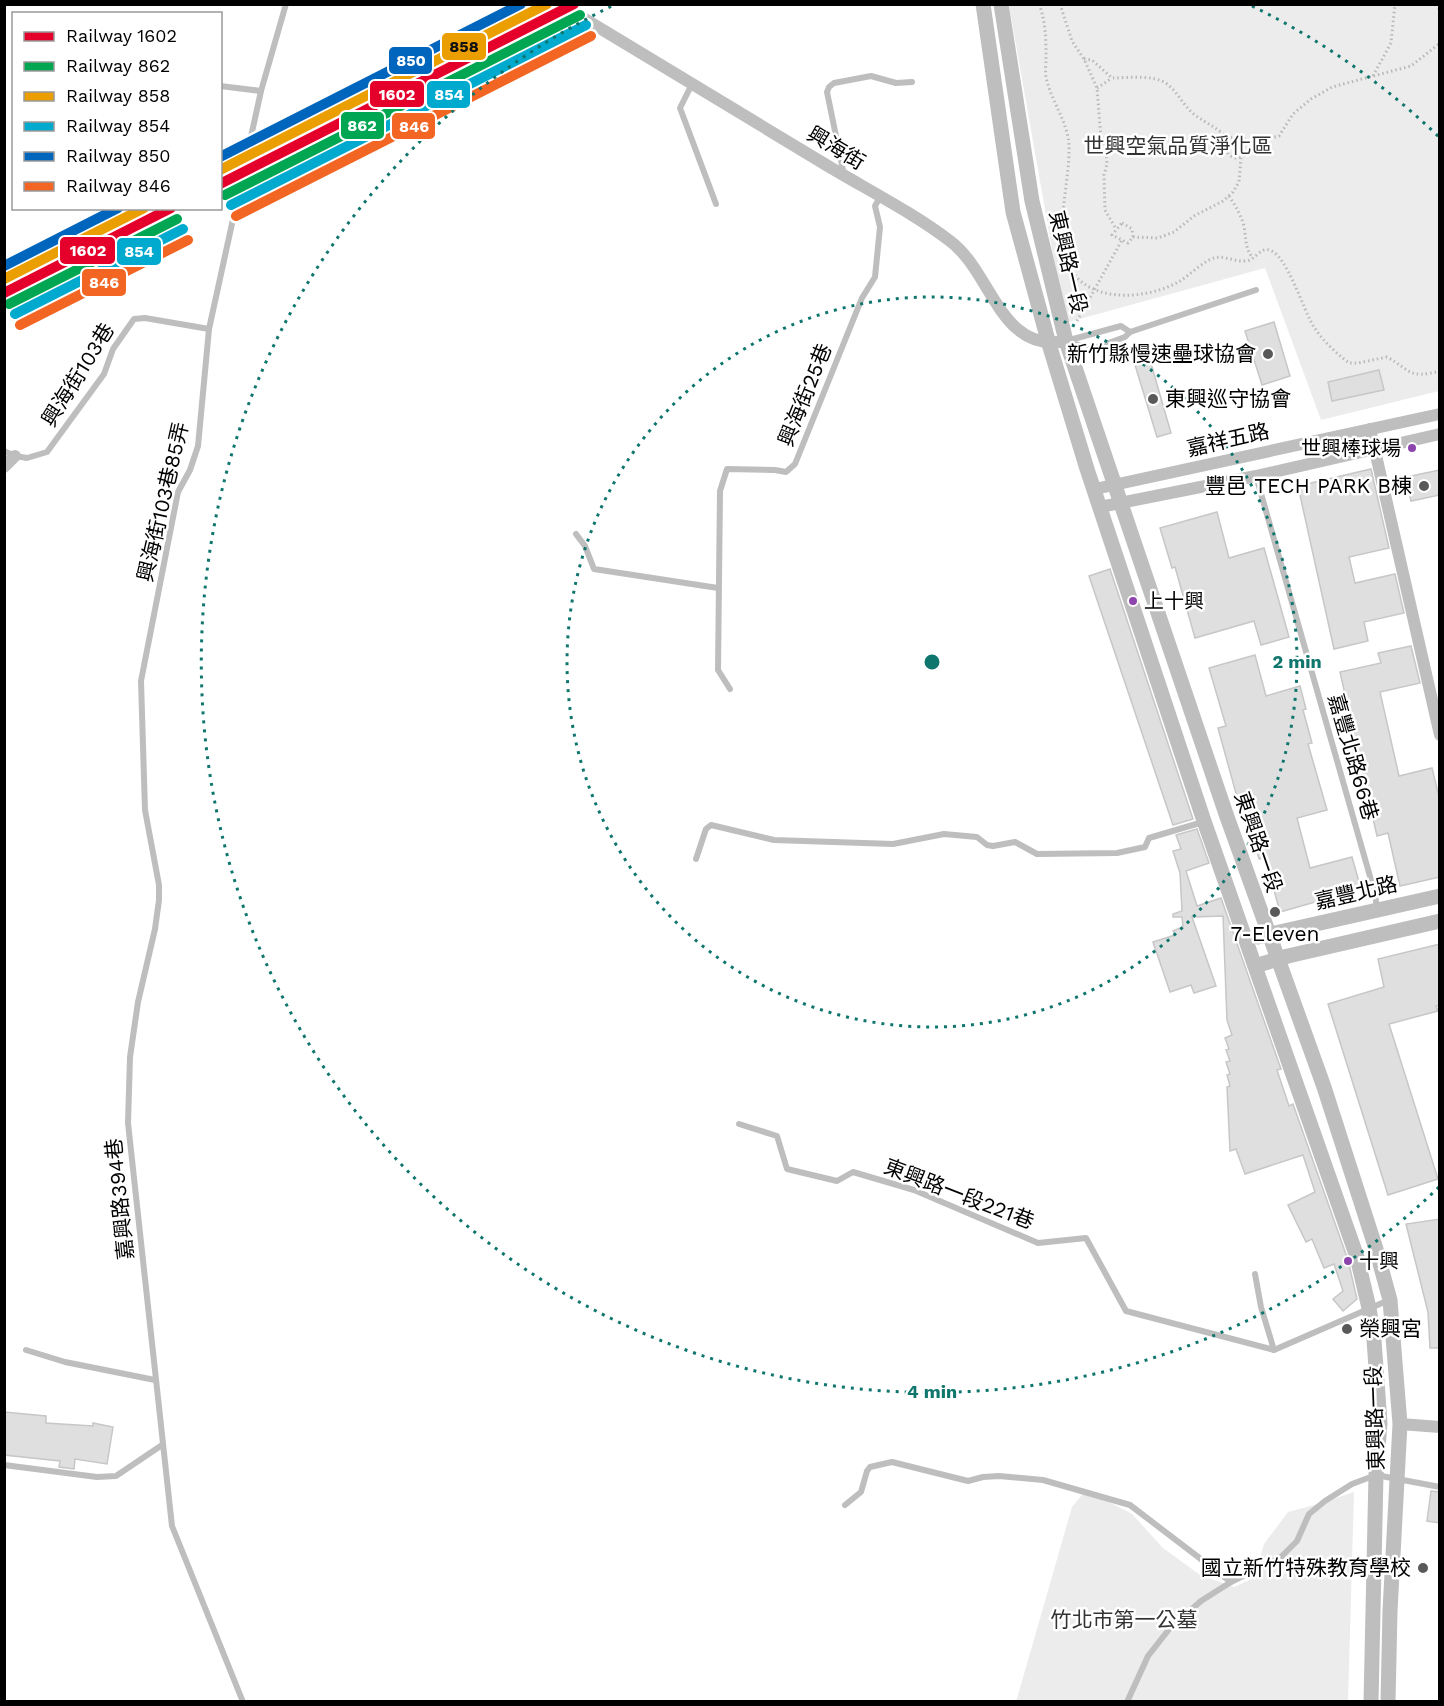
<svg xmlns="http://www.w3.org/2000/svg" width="1444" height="1706" viewBox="0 0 1444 1706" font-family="'Work Sans','Noto Sans TC',sans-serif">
<rect width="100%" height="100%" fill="#fff"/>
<!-- green -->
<g fill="#ececec">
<path d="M1009 5H1439V391L1321 420 1265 268 1065 323Z"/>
<path d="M1086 1490 1132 1514 1163 1548 1200 1575 1234 1587 1254 1578 1264 1544 1288 1512 1318 1504 1354 1492 1348 1701 1016 1702 1072 1507Z"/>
</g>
<!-- building -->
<g fill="#dfdfdf" stroke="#c7c7c7" stroke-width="1.5">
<path d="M1274 322 1290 376 1262 385 1245 331Z"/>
<path d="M1150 360 1171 433 1157 437 1135 365Z"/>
<path d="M1379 370 1384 390 1332 401 1328 382Z"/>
<path d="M1371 469 1389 548 1349 557 1355 583 1395 574 1404 613 1364 622 1368 641 1334 649 1298 486Z"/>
<path d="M1440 470V495L1411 501 1406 477Z"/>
<path d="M1217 512 1229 558 1264 548 1289 637 1261 645 1254 621 1195 638 1175 567 1172 568 1160 528Z"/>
<path d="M1110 569 1193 819 1173 825 1089 576Z"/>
<path d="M1411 646 1420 683 1380 692 1399 776 1432 768 1440 801V877L1400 886 1388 833 1377 836 1340 672 1381 663 1378 653Z"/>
<path d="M1255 655 1266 696 1300 686 1306 709 1303 710 1312 743 1308 744 1327 810 1297 818 1310 868 1352 857 1361 889 1280 912 1265 858 1259 859 1245 807 1240 808 1218 728 1226 726 1209 668Z"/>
<path d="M1197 829 1209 863 1186 871 1197 906 1221 898 1281 1069 1277 1070 1289 1106 1293 1104 1348 1260 1357 1299 1343 1311 1333 1299 1343 1291 1334 1264 1324 1268 1312 1239 1306 1242 1288 1205 1315 1192 1303 1155 1245 1174 1236 1149 1230 1151 1227 1087 1230 1086 1227 1075 1230 1074 1226 1062 1230 1061 1226 1050 1229 1049 1225 1038 1232 1035 1227 1020 1223 916 1192 917 1216 986 1194 993 1191 985 1170 992 1153 942 1175 935 1173 931 1183 927 1182 917H1173V914L1182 911 1180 873 1173 851 1181 849 1176 835Z"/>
<path d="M1440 944V1005L1436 1006 1438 1011 1389 1024 1438 1179 1388 1195 1328 1004 1384 987 1378 959Z"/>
<path d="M1440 1219V1348H1430L1428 1312 1406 1224Z"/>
<path d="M4 1412 46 1416V1423L93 1426V1423L113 1427 107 1464 75 1459 74 1469 59 1467 60 1461 4 1455Z"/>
<path d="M1431 1491 1440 1492V1523L1427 1521Z"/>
</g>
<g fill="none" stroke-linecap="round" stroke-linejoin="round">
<!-- path -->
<g stroke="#b9b9b9" stroke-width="3" stroke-dasharray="1.5 3" stroke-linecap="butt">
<path d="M1039 4C1046 22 1046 40 1046 59 1046 64 1045 71 1046 77 1051 102 1070 124 1069 150 1069 184 1056 226 1066 259 1081 305 1146 301 1180 281 1191 274 1202 262 1214 258 1225 255 1234 262 1245 261 1255 261 1260 247 1269 250 1287 254 1303 310 1314 327 1323 341 1336 353 1349 363H1358L1387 357C1412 371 1408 379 1440 371"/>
<path d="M1060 4 1072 41 1084 59 1097 88 1101 139 1106 152 1107 164 1104 175 1105 210 1116 229"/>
<path d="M1436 4 1440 10"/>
<path d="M1084 59 1092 60 1112 78C1128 78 1153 74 1167 84 1178 92 1184 107 1195 115 1207 124 1219 128 1229 140"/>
<path d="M1373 76 1391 43 1395 4"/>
<path d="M1097 88 1112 78"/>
<circle cx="1237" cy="147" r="11"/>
<path d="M1248 143 1279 136 1293 114 1311 99 1332 87 1411 66 1440 43"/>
<path d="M1229 196C1235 205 1241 215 1244 226 1246 238 1245 249 1253 258"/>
<path d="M1122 223 1132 229 1133 237 1128 243 1112 235Z"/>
<path d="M1133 237 1158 238 1174 232 1194 216 1223 201 1233 192 1239 182 1241 158"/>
<path d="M1077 321 1122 240"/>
</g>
<!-- service -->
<g stroke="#bebebe" stroke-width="6">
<path d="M692 84 680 108 716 204"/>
<path d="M220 86 261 91"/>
<path d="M844 175 827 92 829 87 834 83 871 76 896 83 912 82"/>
<path d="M1066 341 1121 326 1130 332"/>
<path d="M1069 342 1092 349 1125 337 1130 332 1256 290"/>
<path d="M4 451 15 456 27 458 47 452 104 374 113 349 134 319 145 318 209 329"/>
<path d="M1256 476 1375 894 1377 909"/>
<path d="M576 534 585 546 594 569 718 588"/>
<path d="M730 689 718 670 720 491 727 469 775 470 786 472 795 464 862 298 875 277 880 227 875 206 880 197"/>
<path d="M696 859 706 829 711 825 774 840 893 844 944 834 977 837 987 845 993 846 1015 842 1037 854 1117 853 1145 847 1149 838 1203 822"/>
<path d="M739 1124 777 1136 787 1169 837 1181 853 1172 914 1190 1038 1243 1086 1238 1126 1311 1274 1350 1389 1300"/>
<path d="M1255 1274 1261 1307 1274 1350"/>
<path d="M26 1350 65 1362 155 1380"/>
<path d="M4 1465 97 1477 116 1476 162 1445"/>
<path d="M845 1505 861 1492 867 1471 870 1467 892 1462 968 1481 983 1477 999 1476 1043 1480 1130 1505 1231 1582"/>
<path d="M243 1702 172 1526 128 1123 130 1057 138 1002 155 929 159 900V885L145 810 141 681 178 492 190 470 198 446 209 329 261 91 286 4"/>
<path d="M1127 1702 1148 1656 1170 1628 1201 1601 1231 1582 1281 1557 1297 1541 1309 1514 1325 1501 1352 1484 1376 1475 1440 1487"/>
</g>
<!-- minor -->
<g stroke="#bebebe" stroke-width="12">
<path d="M560 4C646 56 732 108 818 160 862 187 909 210 950 241 992 272 1000 354 1066 341"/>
<path d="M1370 429 1440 735"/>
<path d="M4 467 15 456"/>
<path d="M1095 489 1440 414"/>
<path d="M1100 507 1256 476 1440 434"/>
<path d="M1400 1424 1440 1427"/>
</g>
<!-- tertiary -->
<g stroke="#bebebe" stroke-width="15">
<path d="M983 4 1013 212 1049 344 1087 469 1204 821 1357 1257 1369 1308 1374 1340 1380 1423 1376 1475 1371 1702"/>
<path d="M1001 4 1032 201 1066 341 1226 814 1324 1087 1376 1249 1390 1300 1400 1424 1390 1611 1388 1702"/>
<path d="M1258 937 1440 896"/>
<path d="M1255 966 1288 956 1440 921"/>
</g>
<!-- rail-1 casing -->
<g stroke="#fff" stroke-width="15">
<g id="rail-1">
<path d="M220 184 574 4"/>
<path d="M4 293 171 208"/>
</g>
</g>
<!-- rail-2 casing -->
<g stroke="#fff" stroke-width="15">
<g id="rail-2">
<path d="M225 195 580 15"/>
<path d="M9 304 177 219"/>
</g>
</g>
<!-- rail-3 casing -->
<g stroke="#fff" stroke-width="15">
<g id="rail-3">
<path d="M220 170 547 4"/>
<path d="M4 279 144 208"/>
</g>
</g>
<!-- rail-4 casing -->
<g stroke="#fff" stroke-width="15">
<g id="rail-4">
<path d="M231 205 586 25"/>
<path d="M15 314 183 229"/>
</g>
</g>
<!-- rail-5 casing -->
<g stroke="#fff" stroke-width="15">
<g id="rail-5">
<path d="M220 157 521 4"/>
<path d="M4 266 118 208"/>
</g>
</g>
<!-- rail-6 casing -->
<g stroke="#fff" stroke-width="15">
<g id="rail-6">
<path d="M236 216 591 36"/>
<path d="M20 325 188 240"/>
</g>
</g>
<!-- rail-1 -->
<use href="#rail-1" stroke="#e4002b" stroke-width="10"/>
<!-- rail-2 -->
<use href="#rail-2" stroke="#00a651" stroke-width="10"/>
<!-- rail-3 -->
<use href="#rail-3" stroke="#eb9e00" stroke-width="10"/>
<!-- rail-4 -->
<use href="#rail-4" stroke="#00a9ce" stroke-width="10"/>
<!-- rail-5 -->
<use href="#rail-5" stroke="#0065bd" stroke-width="10"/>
<!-- rail-6 -->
<use href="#rail-6" stroke="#f26522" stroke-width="10"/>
</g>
<!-- distance rings -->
<g fill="none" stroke="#0f766e" stroke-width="3" stroke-dasharray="3 6">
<circle cx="932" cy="662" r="365"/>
<path d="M1439 1187A730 730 0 1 1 612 6M1252 6A730 730 0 0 1 1439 137"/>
</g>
<!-- markers -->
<g fill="#595959" stroke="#fff" stroke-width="2">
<circle cx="1268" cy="354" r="6"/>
<circle cx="1153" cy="399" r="6"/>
<circle cx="1424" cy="486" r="6"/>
<circle cx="1275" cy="912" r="6"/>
<circle cx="1347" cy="1329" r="6"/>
<circle cx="1423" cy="1568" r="6"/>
</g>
<g fill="#8e44ad" stroke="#fff" stroke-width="2">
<circle cx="1412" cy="448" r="5"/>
<circle cx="1133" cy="601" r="5"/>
<circle cx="1348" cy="1261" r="5"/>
</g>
<g text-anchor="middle" stroke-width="5" stroke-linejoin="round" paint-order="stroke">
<!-- bus labels -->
<g font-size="20" fill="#000" stroke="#fff" text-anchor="start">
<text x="1401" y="455" text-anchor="end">世興棒球場</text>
<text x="1144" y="608">上十興</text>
<text x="1359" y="1268">十興</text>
</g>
<!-- park labels -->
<g font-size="21" fill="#333" stroke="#fff">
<text x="1178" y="153">世興空氣品質淨化區</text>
<text x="1124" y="1627">竹北市第一公墓</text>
</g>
<!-- street labels -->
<g font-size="21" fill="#000" stroke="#fff">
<text transform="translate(836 148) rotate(31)" y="7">興海街</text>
<text transform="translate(1068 262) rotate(77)" y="7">東興路一段</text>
<text transform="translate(78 375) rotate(-58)" y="7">興海街103巷</text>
<text transform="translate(805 395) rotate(-68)" y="7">興海街25巷</text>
<text transform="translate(1228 440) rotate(-13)" y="7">嘉祥五路</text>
<text transform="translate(163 502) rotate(-77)" y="7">興海街103巷85弄</text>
<text transform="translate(1353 757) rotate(74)" y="7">嘉豐北路66巷</text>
<text transform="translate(1258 842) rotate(71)" y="7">東興路一段</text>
<text transform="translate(1356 893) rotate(-13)" y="7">嘉豐北路</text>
<text transform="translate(959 1194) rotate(21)" y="7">東興路一段221巷</text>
<text transform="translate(120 1199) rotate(-96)" y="7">嘉興路394巷</text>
<text transform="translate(1375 1418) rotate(-92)" y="7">東興路一段</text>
</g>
<!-- poi labels -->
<g font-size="21" fill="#000" stroke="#fff" text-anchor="end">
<text x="1256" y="361">新竹縣慢速壘球協會</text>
<text x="1165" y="406" text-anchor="start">東興巡守協會</text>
<text x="1412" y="493">豐邑 TECH PARK B棟</text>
<text x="1275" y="941" text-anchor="middle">7-Eleven</text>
<text x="1359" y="1336" text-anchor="start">榮興宮</text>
<text x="1411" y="1575">國立新竹特殊教育學校</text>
</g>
</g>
<circle cx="932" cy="662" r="9" fill="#0f766e" stroke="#fff" stroke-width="3"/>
<g font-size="18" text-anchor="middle" font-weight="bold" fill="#0f766e" stroke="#fff" stroke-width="5" stroke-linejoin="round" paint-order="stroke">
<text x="1297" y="668">2 min</text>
<text x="932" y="1398">4 min</text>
</g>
<g stroke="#fff" stroke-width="2">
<rect x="441" y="32" width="46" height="29" rx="6" fill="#eb9e00"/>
<rect x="388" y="46" width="45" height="29" rx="6" fill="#0065bd"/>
<rect x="369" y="80" width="56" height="28" rx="6" fill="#e4002b"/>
<rect x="426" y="80" width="45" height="29" rx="6" fill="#00a9ce"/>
<rect x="340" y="111" width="45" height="29" rx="6" fill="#00a651"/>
<rect x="391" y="112" width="45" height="28" rx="6" fill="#f26522"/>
<rect x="59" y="236" width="57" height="29" rx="6" fill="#e4002b"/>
<rect x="116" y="237" width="46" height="29" rx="6" fill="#00a9ce"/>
<rect x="81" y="268" width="46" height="29" rx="6" fill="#f26522"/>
</g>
<g font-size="16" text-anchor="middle" font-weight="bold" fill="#fff">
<text x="411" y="66">850</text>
<text x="397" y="100">1602</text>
<text x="449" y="100">854</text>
<text x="362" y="131">862</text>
<text x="414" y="132">846</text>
<text x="88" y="256">1602</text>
<text x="139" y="257">854</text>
<text x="104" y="288">846</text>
</g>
<g font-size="16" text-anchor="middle" font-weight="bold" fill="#111">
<text x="464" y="52">858</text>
</g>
<!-- border -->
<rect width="1444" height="1706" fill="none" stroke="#000000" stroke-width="12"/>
<!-- legend -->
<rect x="12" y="12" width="210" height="198" fill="#ffffff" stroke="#999999" stroke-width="1.5"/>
<rect x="24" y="32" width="30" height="9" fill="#e4002b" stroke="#999999" stroke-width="1.5"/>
<text x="66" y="42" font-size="18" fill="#000000">Railway 1602</text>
<rect x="24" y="62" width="30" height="9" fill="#00a651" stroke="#999999" stroke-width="1.5"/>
<text x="66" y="72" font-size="18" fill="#000000">Railway 862</text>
<rect x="24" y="92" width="30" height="9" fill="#eb9e00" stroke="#999999" stroke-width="1.5"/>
<text x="66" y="102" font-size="18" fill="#000000">Railway 858</text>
<rect x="24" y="122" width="30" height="9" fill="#00a9ce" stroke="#999999" stroke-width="1.5"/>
<text x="66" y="132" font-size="18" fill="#000000">Railway 854</text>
<rect x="24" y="152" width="30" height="9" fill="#0065bd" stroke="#999999" stroke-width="1.5"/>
<text x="66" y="162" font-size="18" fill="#000000">Railway 850</text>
<rect x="24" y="182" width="30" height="9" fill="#f26522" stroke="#999999" stroke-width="1.5"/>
<text x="66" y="192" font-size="18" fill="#000000">Railway 846</text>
</svg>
